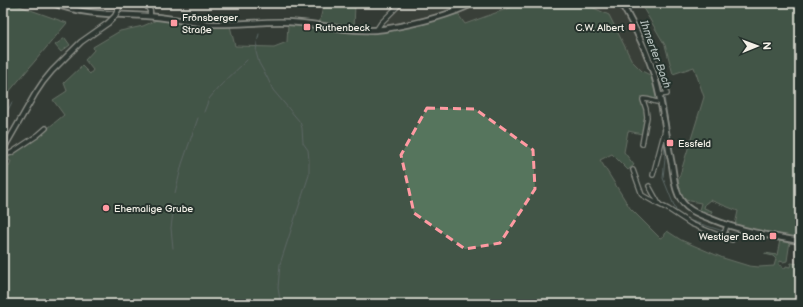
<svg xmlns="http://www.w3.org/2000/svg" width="803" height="307" viewBox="0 0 803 307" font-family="'Balsamiq Sans',sans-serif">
<rect width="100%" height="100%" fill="#333b34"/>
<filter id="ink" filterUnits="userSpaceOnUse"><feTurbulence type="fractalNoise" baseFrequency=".025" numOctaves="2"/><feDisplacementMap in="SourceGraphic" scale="8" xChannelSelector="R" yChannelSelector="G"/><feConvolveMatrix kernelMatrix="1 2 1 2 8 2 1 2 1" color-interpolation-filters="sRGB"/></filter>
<g filter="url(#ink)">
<!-- built -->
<g fill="#42453c">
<path d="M389 3H523L465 24 455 11 434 18 386 28Z"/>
<path d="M583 3H617L628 18 647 60 642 72 632 61 609 15Z"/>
</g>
<!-- green -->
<g fill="#57755d" stroke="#a6b3a2">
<path d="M3 3H11L67 23 3 99Z"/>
<path d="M324 3H386L355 4 354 29 319 24Z"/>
<path d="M523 3H583L609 15 632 61 642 71 654 77 660 101 643 99 646 117 642 134 628 131 624 152 634 165 628 170 612 154 600 160 630 208 660 238 664 236 667 231 681 240 723 258 749 266 759 267 774 266 776 259 773 256 765 254V253L777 255 780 240 790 241 787 261 783 262 780 261 779 265 782 266V268L785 269 786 266 790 267 791 263 800 264V262V304H3V182L11 161 3 157V155H5L37 137 64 115 53 100 67 91 64 83 82 66 90 74 93 70 85 60 94 50 93 47 120 31 143 26 159 19 230 26 235 46 274 47 287 42 288 24 373 31 457 13 465 24Z"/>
<path d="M640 3H800V238C778 236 757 231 735 225L738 211 710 200 705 204 704 208 712 211 711 213 699 210 701 203 685 200 681 192 678 181 704 97 694 67 673 74 665 45Z"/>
<path d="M65 38 70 45 61 52 55 45Z"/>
</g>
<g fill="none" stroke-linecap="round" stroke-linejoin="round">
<!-- stream -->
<g stroke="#8c9d9e" stroke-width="1">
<path d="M77 3 82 4 85 3"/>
<path d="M507 3C517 7 531 7 541 3"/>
<path d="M628 3 632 17 644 37"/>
<path d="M259 34 257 43 256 52 259 63 267 77 273 90 300 122 302 128 303 143 308 150 309 160V175L280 264 278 288 280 300"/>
<path d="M651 57 664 97 670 135"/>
<path d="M8 110 12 102"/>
<path d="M204 112 209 99 218 88 247 60"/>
<path d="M3 120 7 112"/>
<path d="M664 142 665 159 663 178 677 213"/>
<path d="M175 193 182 164 198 118"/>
<path d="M685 218 688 220 723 231"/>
<path d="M750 229 800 238"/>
<path d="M726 232 730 234 744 233"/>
<path d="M173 248 171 228 174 204"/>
</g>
<!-- minor casing -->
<g stroke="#f4f1e8" stroke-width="6">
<g id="minor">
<path d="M377 29 381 23 401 3"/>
<path d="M645 36 666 90 667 94 659 95"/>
<path d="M642 144 647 117 646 109 643 100V99C650 98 654 103 660 102"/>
<path d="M3 154H7L11 153 38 135 46 128"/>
<path d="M633 170 642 195 656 203 668 209 691 224 723 237 727 225"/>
<path d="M653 175 665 130"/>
<path d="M649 186 659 204"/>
<path d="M723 237 732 240"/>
</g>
</g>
<!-- tertiary casing -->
<g stroke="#f4f1e8" stroke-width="7">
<g id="tertiary">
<path d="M146 3 150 11V16"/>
<path d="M3 150 35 94 43 82 52 71 81 42 108 23"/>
</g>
</g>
<!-- secondary casing -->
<g stroke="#f4f1e8" stroke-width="8">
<g id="secondary">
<path d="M53 3C83 15 114 14 146 16 168 17 190 23 212 24 237 25 262 21 288 22 320 23 352 34 384 29 415 24 446 17 474 3"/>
<path d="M621 3C635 27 647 51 655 78 663 106 666 136 672 165 674 178 675 197 687 207 694 213 703 216 711 219 740 231 770 236 800 241"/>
</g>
</g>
<!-- minor -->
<use href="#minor" stroke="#26332d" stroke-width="3.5"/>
<!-- tertiary -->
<use href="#tertiary" stroke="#26332d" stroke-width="4"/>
<!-- secondary -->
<use href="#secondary" stroke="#26332d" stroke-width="4.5"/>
<!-- tertiary-bridge casing -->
<g stroke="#f4f1e8" stroke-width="7" stroke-linecap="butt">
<path id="tertiary-bridge" d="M108 23 115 16 120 6"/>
</g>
<!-- tertiary-bridge -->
<use href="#tertiary-bridge" stroke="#26332d" stroke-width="4"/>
</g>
</g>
<!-- marked area -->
<path d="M0 0H803V307H0ZM427 108 475 109 533 150 535 189 500 243 465 249 414 213 401 155Z" fill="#333b34" fill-opacity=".55" fill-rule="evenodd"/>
<path fill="none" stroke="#ff9aa2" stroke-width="3" stroke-dasharray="8 5" stroke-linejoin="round" d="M427 108 475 109 533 150 535 189 500 243 465 249 414 213 401 155Z"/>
<!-- markers -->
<g fill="#ff9aa2" stroke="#26332d" stroke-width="1.5">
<rect x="170" y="19" width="8" height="8" rx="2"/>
<rect x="303" y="23" width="8" height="8" rx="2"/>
<rect x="628" y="23" width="8" height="8" rx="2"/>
<rect x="666" y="139" width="8" height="8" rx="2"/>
<circle cx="106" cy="208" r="4"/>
<rect x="769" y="232" width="8" height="8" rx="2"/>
</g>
<g text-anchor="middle" stroke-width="4" stroke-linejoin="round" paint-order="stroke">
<!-- poi labels -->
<g font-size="10" fill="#f4f1e8" stroke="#26332d" text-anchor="start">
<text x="182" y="21">Frönsberger<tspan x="182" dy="12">Straße</tspan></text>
<text x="315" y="31">Ruthenbeck</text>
<text x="624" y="31" text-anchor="end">C.W. Albert</text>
<text x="678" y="147">Essfeld</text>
<text x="114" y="212">Ehemalige Grube</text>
<text x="765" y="240" text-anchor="end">Westiger Bach</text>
</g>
<!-- water labels -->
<g font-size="11" font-style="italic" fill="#aeb9b6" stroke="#26332d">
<text transform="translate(656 54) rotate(70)" y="4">Ihmerter Bach</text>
</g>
</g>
<!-- margin -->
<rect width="803" height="307" fill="none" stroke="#26332d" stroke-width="16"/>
<rect x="8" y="8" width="787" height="291" fill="none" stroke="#f4f1e8" stroke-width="1.5" filter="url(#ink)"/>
<!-- north arrow -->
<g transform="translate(757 46) rotate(89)" stroke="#26332d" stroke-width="3" paint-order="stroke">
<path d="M0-3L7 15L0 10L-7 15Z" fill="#f4f1e8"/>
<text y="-6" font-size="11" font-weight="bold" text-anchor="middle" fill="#f4f1e8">N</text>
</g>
</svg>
